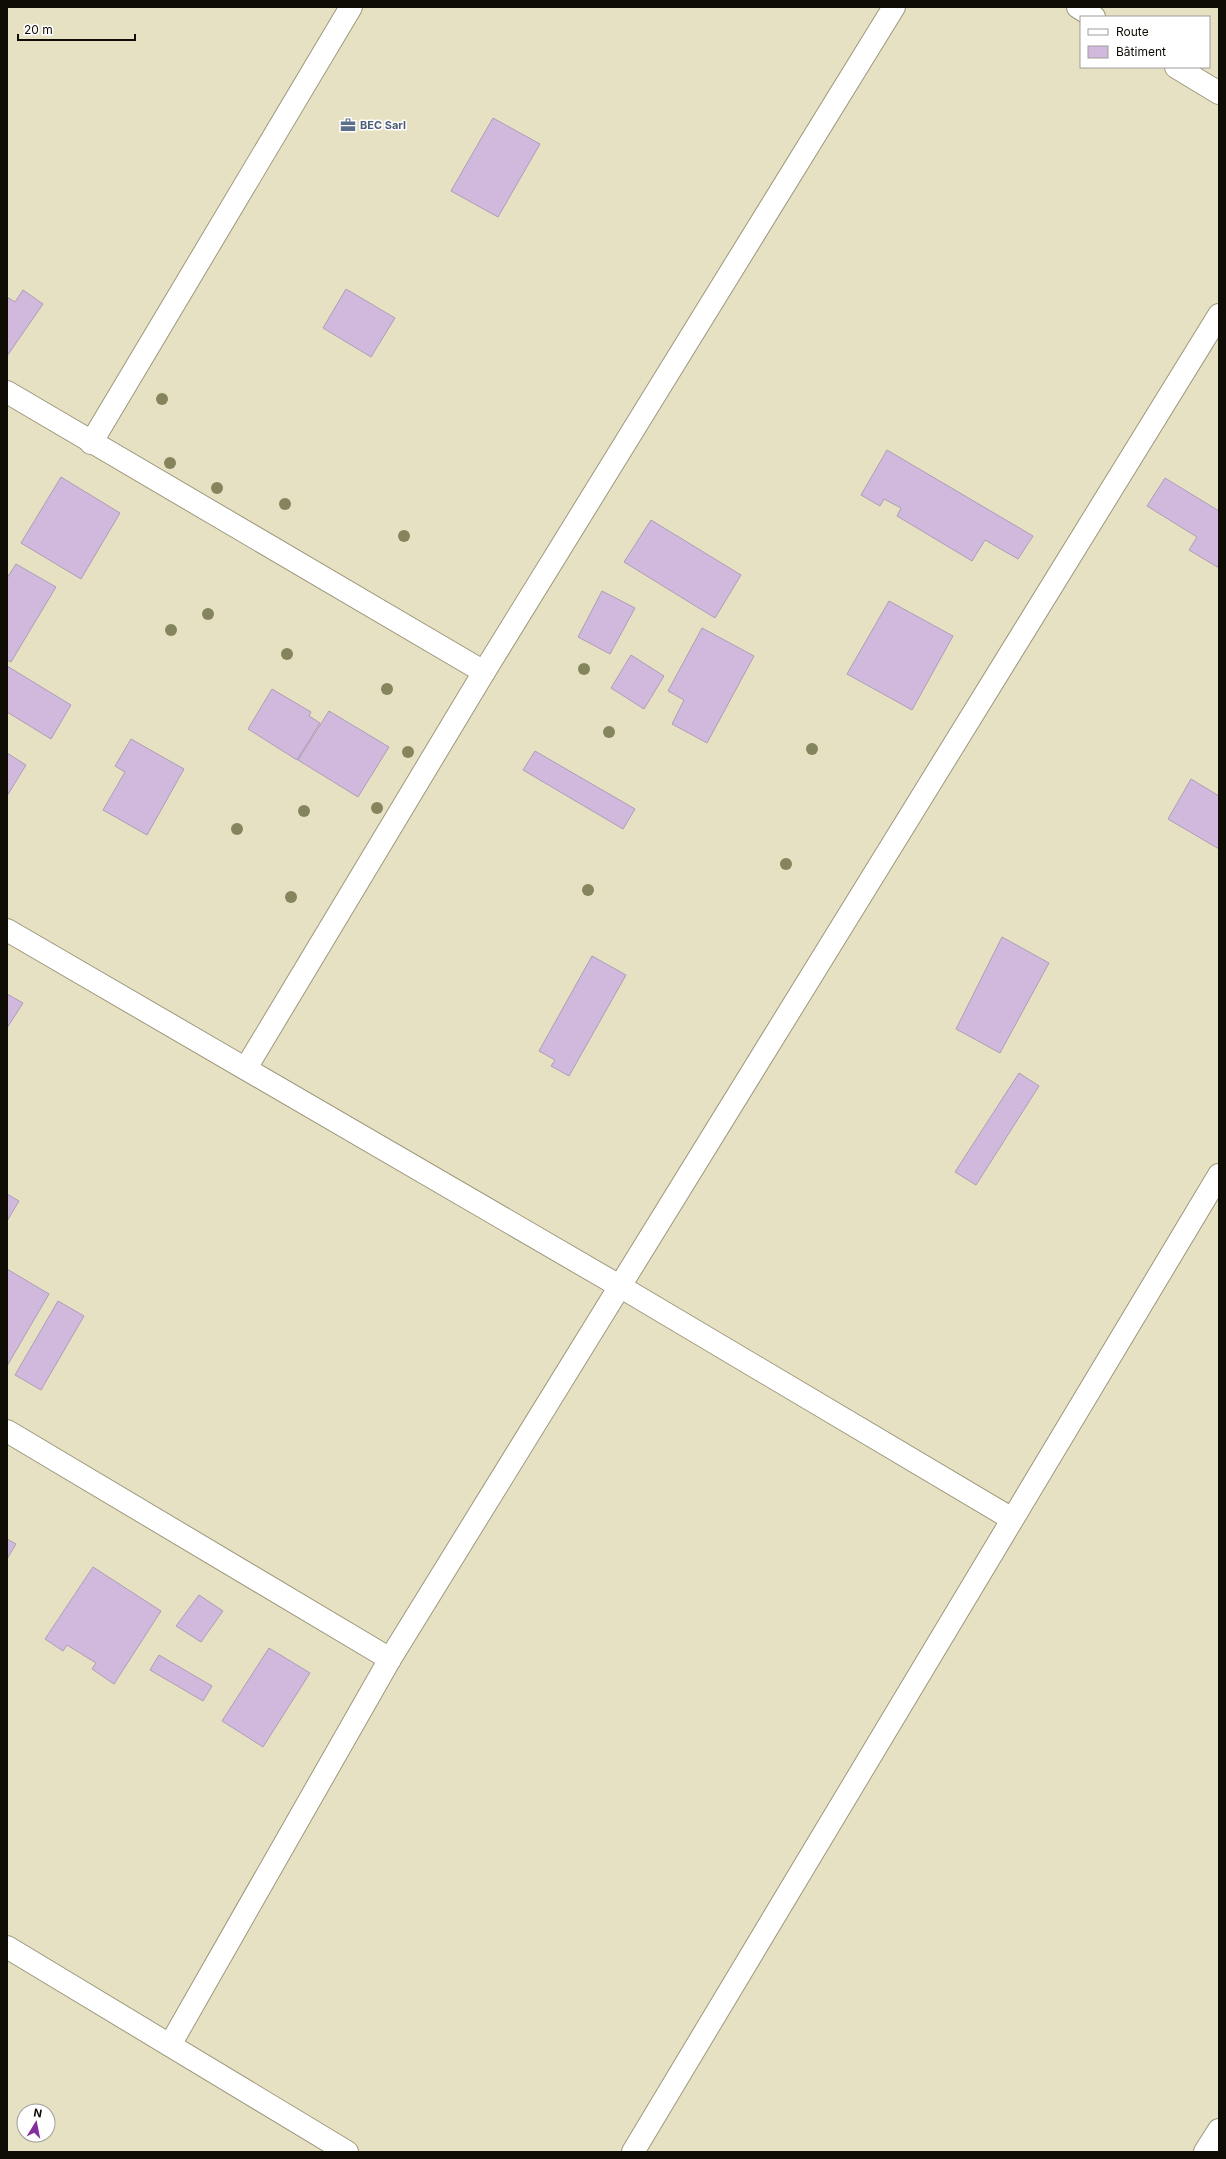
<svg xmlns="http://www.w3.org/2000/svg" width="1226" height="2159" viewBox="0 0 1226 2159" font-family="Inter,sans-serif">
<rect width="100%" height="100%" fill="#e7e1c4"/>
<!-- building -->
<g fill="#d1b9de" stroke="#ad9db6">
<path d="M493 118 540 144 498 217 451 191Z"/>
<path d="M346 289 395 318 371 357 323 328Z"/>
<path d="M23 290 43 304 7 356V297L15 302Z"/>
<path d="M887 450 1033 536 1018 559 985 540 972 561 897 516 901 508 884 499 880 506 861 495Z"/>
<path d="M61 477 120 513 81 579 21 543Z"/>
<path d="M1165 478 1219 511V568L1189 550 1197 537 1147 506Z"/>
<path d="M651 520 741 575 715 618 624 562Z"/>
<path d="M16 564 56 587 11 662 7 660V578Z"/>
<path d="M602 591 635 608 610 654 578 637Z"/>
<path d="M889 601 953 636 912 710 847 674Z"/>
<path d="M702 628 754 656 707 743 672 724 684 700 668 691Z"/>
<path d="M631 655 664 676 644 709 611 688Z"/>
<path d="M7 666 71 705 51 739 7 712Z"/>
<path d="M272 689 311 712 309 716 320 723 297 760 248 729Z"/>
<path d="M329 711 389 747 358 797 298 760Z"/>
<path d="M131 739 184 769 147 835 103 810 125 772 115 766Z"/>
<path d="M535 751 635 809 623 829 523 770Z"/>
<path d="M7 753 26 765 7 796Z"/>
<path d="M1191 779 1219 796V849L1168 819Z"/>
<path d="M1002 937 1049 963 1000 1053 956 1029Z"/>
<path d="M592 956 626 975 569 1076 551 1066 555 1060 539 1051Z"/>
<path d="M7 994 23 1003 7 1028Z"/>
<path d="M1019 1073 1039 1086 976 1185 955 1172Z"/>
<path d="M7 1194 19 1201 7 1221Z"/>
<path d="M7 1269 49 1294 7 1366Z"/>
<path d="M58 1301 84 1316 41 1390 15 1375Z"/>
<path d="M7 1539 16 1544 7 1559Z"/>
<path d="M93 1567 161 1611 114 1684 92 1669 96 1663 67 1645 63 1651 45 1639Z"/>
<path d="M199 1595 223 1611 201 1642 176 1626Z"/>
<path d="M269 1648 310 1673 263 1747 222 1721Z"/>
<path d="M159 1655 212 1686 203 1701 150 1670Z"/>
</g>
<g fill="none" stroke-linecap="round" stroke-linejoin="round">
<!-- minor casing -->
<g stroke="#9d987c" stroke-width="24">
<g id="minor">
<path d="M1078 7 1094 17"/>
<path d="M1176 67 1219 93"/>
<path d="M7 392 484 672"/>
<path d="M91 443 351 7"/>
<path d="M7 930 621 1287 1012 1519"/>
<path d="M246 1068 484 672 894 7"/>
<path d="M7 1431 390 1659"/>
<path d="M7 1947 347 2152"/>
<path d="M170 2045 390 1659 1219 315"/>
<path d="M633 2152 1219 1175"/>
<path d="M1205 2152 1219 2130"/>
</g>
</g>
<!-- minor -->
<use href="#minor" stroke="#fff" stroke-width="22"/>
</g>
<!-- trees -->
<g fill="#85855d">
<circle cx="162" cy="399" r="6"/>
<circle cx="170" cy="463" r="6"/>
<circle cx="217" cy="488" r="6"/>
<circle cx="285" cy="504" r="6"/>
<circle cx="404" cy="536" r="6"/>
<circle cx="208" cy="614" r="6"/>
<circle cx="171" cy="630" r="6"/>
<circle cx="287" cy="654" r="6"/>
<circle cx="584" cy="669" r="6"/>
<circle cx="387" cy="689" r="6"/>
<circle cx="609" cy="732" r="6"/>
<circle cx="812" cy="749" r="6"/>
<circle cx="408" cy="752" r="6"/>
<circle cx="377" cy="808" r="6"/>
<circle cx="304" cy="811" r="6"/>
<circle cx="237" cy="829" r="6"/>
<circle cx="786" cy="864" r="6"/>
<circle cx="588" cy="890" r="6"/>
<circle cx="291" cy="897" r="6"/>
</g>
<!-- icons -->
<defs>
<g id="office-bare" transform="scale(1.2)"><path d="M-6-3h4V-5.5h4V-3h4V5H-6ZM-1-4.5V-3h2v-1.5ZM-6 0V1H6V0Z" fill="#5c6f8a" stroke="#fff" stroke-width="2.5" paint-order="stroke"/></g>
</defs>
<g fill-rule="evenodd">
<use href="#office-bare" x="348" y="125"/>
</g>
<g text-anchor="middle" stroke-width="3" stroke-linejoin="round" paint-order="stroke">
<!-- service labels -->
<g font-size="11" font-weight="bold" fill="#4e5e75" stroke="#fff" text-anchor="start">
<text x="360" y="129">BEC Sarl</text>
</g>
</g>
<!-- border -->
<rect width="1226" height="2159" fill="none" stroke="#0e0c04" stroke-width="16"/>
<!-- legend -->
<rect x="1080" y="16" width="130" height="52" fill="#ffffff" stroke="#9f9e9b"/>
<rect x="1088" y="29" width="20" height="6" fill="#ffffff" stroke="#9f9e9b"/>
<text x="1116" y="36" font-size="12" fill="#0e0c04">Route</text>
<rect x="1088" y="46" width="20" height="12" fill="#d1b9de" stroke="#9f9e9b"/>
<text x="1116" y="56" font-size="12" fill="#0e0c04">Bâtiment</text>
<!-- north arrow -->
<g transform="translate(36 2123) rotate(10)"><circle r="19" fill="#ffffff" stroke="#9f9e9b"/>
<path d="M0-3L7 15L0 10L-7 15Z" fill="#822e9d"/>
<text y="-6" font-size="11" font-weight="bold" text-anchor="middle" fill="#0e0c04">N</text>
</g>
<!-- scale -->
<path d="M18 34v6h117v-6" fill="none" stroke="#0e0c04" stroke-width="2"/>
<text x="24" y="34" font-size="12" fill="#0e0c04" stroke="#ffffff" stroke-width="3" paint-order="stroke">20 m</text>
</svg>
